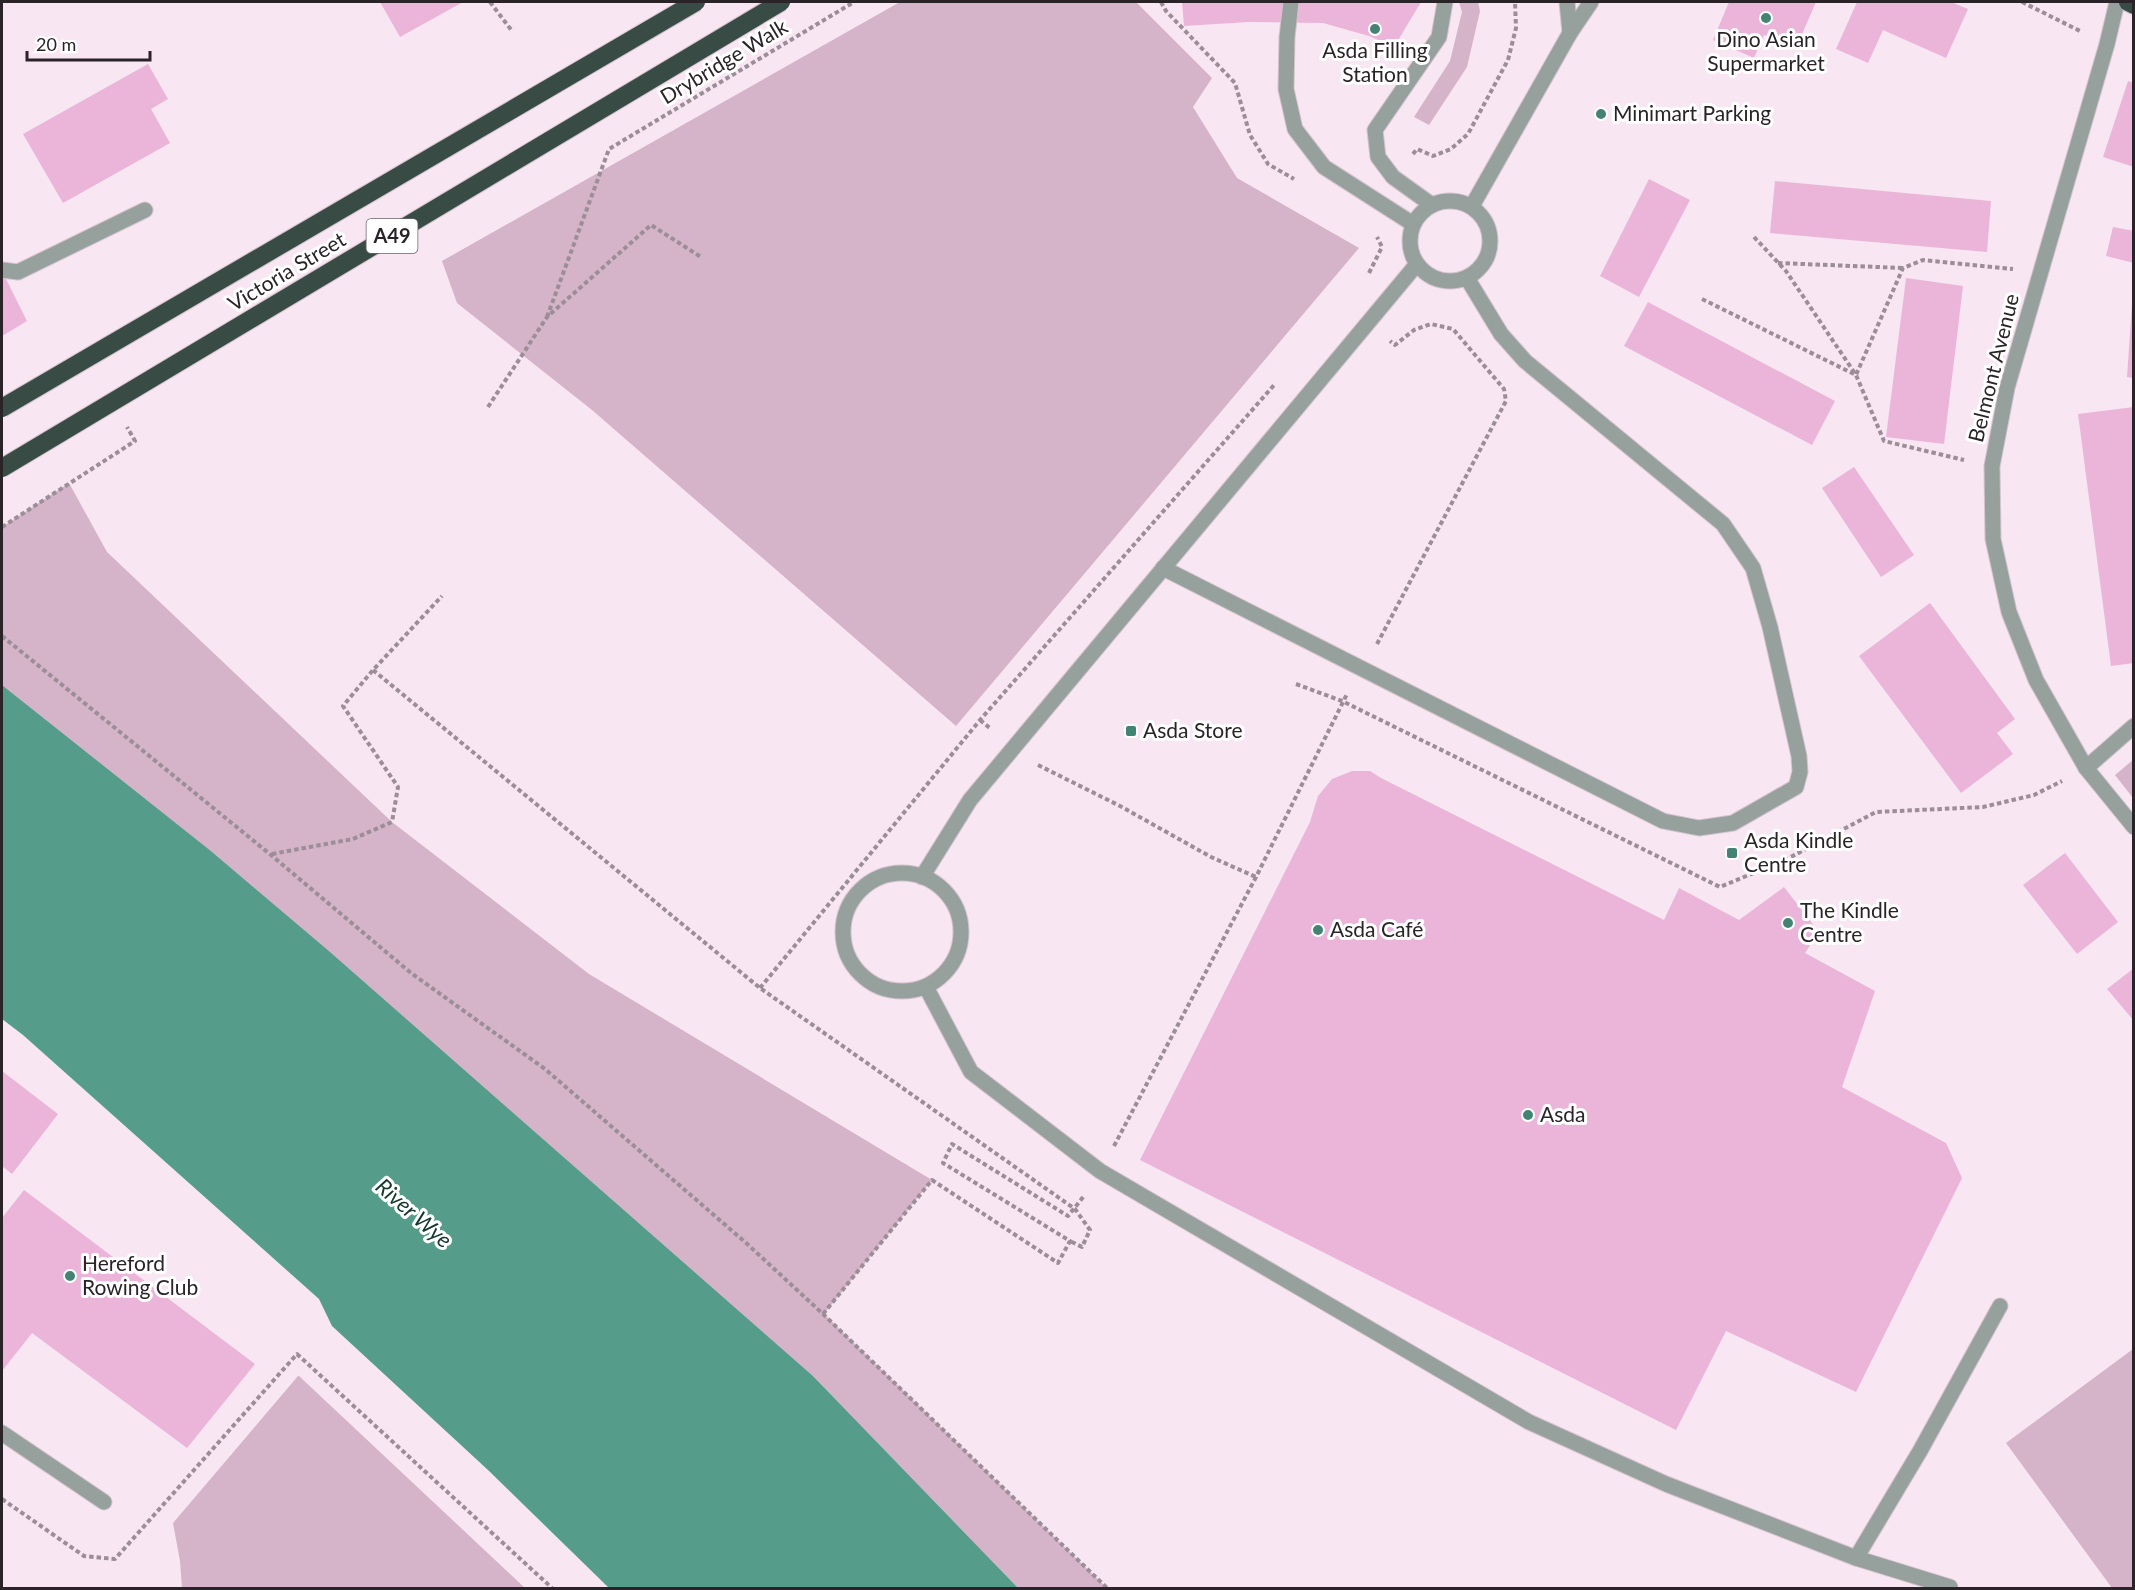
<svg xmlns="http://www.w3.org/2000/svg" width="2135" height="1590" viewBox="0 0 2135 1590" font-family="Lato,sans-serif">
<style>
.green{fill:#d5b4ca}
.water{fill:#559d8a}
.building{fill:#ebb5d9}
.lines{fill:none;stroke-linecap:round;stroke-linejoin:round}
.minor-casing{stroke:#d3c3cd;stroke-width:17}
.highway-casing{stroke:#d3c3cd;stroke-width:20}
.path{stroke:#9b8e97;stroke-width:4;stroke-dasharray:4.5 3;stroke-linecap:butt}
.minor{stroke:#96a09d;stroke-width:15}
.highway{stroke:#384b45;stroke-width:18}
.highway-bridge-casing{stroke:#d3c3cd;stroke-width:20;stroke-linecap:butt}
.highway-bridge{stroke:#384b45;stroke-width:18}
.poi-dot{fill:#438373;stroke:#fff;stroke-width:2}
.labels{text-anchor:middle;stroke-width:6;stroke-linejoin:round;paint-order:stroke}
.shield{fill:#fff;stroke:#6a6568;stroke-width:1.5}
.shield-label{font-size:20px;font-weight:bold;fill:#2a2327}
.poi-label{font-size:21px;fill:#2a2327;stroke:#fff;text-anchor:start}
.street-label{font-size:21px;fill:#2a2327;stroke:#fff}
.water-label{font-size:22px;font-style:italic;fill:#14372e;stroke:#fff}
</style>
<rect width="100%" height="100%" fill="#f8e6f2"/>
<g class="green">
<polygon points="900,2 1136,2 1212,78 1193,107 1237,178 1359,248 956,726 592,410 457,303 442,261"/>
<polygon points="1459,2 1478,2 1480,11 1467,67 1429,125 1414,117 1450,61 1462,12"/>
<polygon points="69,483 107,552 392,822 589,974 932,1180 824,1314 1107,1588 1018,1588 813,1376 329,951 211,851 2,685 2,527"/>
<polygon points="2133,760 2133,798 2115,775"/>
<polygon points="2133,1349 2133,1588 2112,1588 2006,1443"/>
<polygon points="298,1376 299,1376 525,1588 182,1588 180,1561 173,1523"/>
</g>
<polygon class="water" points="2,685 211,851 329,951 813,1376 1018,1588 609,1588 488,1470 332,1326 319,1299 23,1035 2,1019"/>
<g class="building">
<polygon points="380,2 463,2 400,37"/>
<polygon points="1182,2 1421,2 1394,47 1369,36 1323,23 1249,22 1184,26"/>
<polygon points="1729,2 1816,2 1796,48 1764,35 1754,58 1713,40"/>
<polygon points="1857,2 1951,2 1968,9 1946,58 1883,30 1868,63 1836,49"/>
<polygon points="148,64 168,99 151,109 170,143 63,203 23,134"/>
<polygon points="2128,81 2134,83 2134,167 2103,157"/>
<polygon points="1649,179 1690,200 1639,297 1600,276"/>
<polygon points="1775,181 1991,201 1987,252 1770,233"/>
<polygon points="2113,227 2134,231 2134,263 2106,256"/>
<polygon points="2,271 27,321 2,336"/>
<polygon points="1906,278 1963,286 1944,444 1886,437"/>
<polygon points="1648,302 1835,401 1812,445 1624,346"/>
<polygon points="2132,304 2134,304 2134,378 2127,377"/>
<polygon points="2134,407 2134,663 2111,666 2078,414"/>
<polygon points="1854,467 1914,555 1881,577 1822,488"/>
<polygon points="1930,603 2015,719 1997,733 2013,754 1961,793 1859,656"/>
<polygon points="1352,771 1370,771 1381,778 1664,920 1679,888 1739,920 1784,887 1819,932 1805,953 1875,991 1842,1087 1946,1143 1962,1178 1856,1392 1726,1331 1676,1430 1140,1160 1310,822 1318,796 1332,779"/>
<polygon points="2065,853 2118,922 2077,954 2023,885"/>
<polygon points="2134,968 2134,1021 2107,989"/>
<polygon points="2,1071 58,1114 12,1174 2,1166"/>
<polygon points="24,1190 255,1364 187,1448 32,1333 2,1371 2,1218"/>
</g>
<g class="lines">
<g class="minor-casing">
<g id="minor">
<polyline points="1291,2 1287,37 1286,89 1295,129 1324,167 1413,224"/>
<polyline points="1567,2 1570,33"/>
<polyline points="2117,2 2107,44 2007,388 1992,466 1993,539 2009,612 2036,680 2086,768 2134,827"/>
<circle cx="1450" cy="241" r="40"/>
<polyline points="1432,205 1393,177 1378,157 1375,130 1439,37 1445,2"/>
<polyline points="1472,206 1570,33 1591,2"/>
<polyline points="2,270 18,272 145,210"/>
<polyline points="1163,568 1663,821 1699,828 1733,823 1796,787 1800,772 1799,756 1770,627 1753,568 1723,524 1525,361 1501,334 1467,278"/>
<polyline points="2086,768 2134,726"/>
<circle cx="902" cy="932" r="59"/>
<polyline points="922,877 970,800 1417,264"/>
<polyline points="926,987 971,1072 1100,1171 1529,1422 1666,1484 1856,1558 1950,1587"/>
<polyline points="2,1433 104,1502"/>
<polyline points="1856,1558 1920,1451 2000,1306"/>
</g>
</g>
<g class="highway-casing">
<polyline id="highway" points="2128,2 2134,5"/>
</g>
<g class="path">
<polyline points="490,2 512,31"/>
<polyline points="1161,2 1166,11 1235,83 1250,135 1268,164 1294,179"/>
<polyline points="2022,2 2080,31"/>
<polyline points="1413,154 1417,149 1433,156 1451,149 1468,134 1508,60 1516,28 1515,2"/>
<polyline points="1754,237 1786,271 1856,375 1884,441 1964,460"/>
<polyline points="1778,263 1903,268"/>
<polyline points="1369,273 1382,247 1377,237"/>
<polyline points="1702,299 1856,375 1903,268 1923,260 2013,269"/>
<polyline points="547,317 609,149 854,2"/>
<polyline points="488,407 547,317 651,225 701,257"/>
<polyline points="2,527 135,441 127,427"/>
<polyline points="2,636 271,855 411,973 545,1069 745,1242 823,1314 1107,1588"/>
<polyline points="1377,644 1506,401 1504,389 1453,329 1431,324 1414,330 1395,345 1390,341"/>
<polyline points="373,670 760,988 1075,1209 1090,1230 1082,1247 1070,1241"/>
<polyline points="1296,684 1342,701 1720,887 1787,859 1876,812 1983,807 2034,795 2062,781"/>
<polyline points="980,720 991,729"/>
<polyline points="1038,765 1120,806 1211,857 1256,877"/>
<polyline points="272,854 353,839 392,822 398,787 343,706 373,670 442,596"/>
<polyline points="760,988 980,720 1275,384"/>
<polyline points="1114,1146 1256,877 1347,694"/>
<polyline points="823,1314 932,1180 1058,1263 1070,1241 943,1163 952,1144 1068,1216 1084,1196"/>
<polyline points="2,1499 84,1556 115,1559 297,1354 552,1588"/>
</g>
<use href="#minor" class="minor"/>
<use href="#highway" class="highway"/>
<g class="highway-bridge-casing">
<g id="highway-bridge">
<polyline points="2,408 696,2"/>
<polyline points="2,468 781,2"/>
</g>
</g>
<use href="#highway-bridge" class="highway-bridge"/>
</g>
<g class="poi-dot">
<circle cx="1766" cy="18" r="6"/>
<circle cx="1375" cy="29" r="6"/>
<circle cx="1601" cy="114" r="6"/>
<rect x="1125" y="725" width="12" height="12" rx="3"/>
<rect x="1726" y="847" width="12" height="12" rx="3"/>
<circle cx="1788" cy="923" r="6"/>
<circle cx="1318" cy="930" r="6"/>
<circle cx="1528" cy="1115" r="6"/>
<circle cx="70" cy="1276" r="6"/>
</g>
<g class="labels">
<rect class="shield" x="366.5" y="219" width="51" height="34" rx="4.5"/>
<g class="shield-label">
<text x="392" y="243">A49</text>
</g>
<g class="poi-label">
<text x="1766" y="47" text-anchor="middle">Dino Asian<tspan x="1766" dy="24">Supermarket</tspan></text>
<text x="1375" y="58" text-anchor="middle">Asda Filling<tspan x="1375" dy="24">Station</tspan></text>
<text x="1613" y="121">Minimart Parking</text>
<text x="1143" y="738">Asda Store</text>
<text x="1744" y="848">Asda Kindle<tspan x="1744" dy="24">Centre</tspan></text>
<text x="1800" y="918">The Kindle<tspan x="1800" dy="24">Centre</tspan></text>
<text x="1330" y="937">Asda Café</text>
<text x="1540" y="1122">Asda</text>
<text x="82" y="1271">Hereford<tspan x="82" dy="24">Rowing Club</tspan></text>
</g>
<g class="street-label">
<text transform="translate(724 62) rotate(-31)" y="7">Drybridge Walk</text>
<text transform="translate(287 272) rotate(-31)" y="7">Victoria Street</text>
<text transform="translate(1994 368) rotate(-76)" y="7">Belmont Avenue</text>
</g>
<g class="water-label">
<text transform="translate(414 1213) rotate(41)" y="8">River Wye</text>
</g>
</g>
<rect width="2135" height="1590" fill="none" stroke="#2a2327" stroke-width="6"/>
<path d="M27 51v9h123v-9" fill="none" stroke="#2a2327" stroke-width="3"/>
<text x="36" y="51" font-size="18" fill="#2a2327" stroke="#ffffff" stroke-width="4.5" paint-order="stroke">20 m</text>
</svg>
